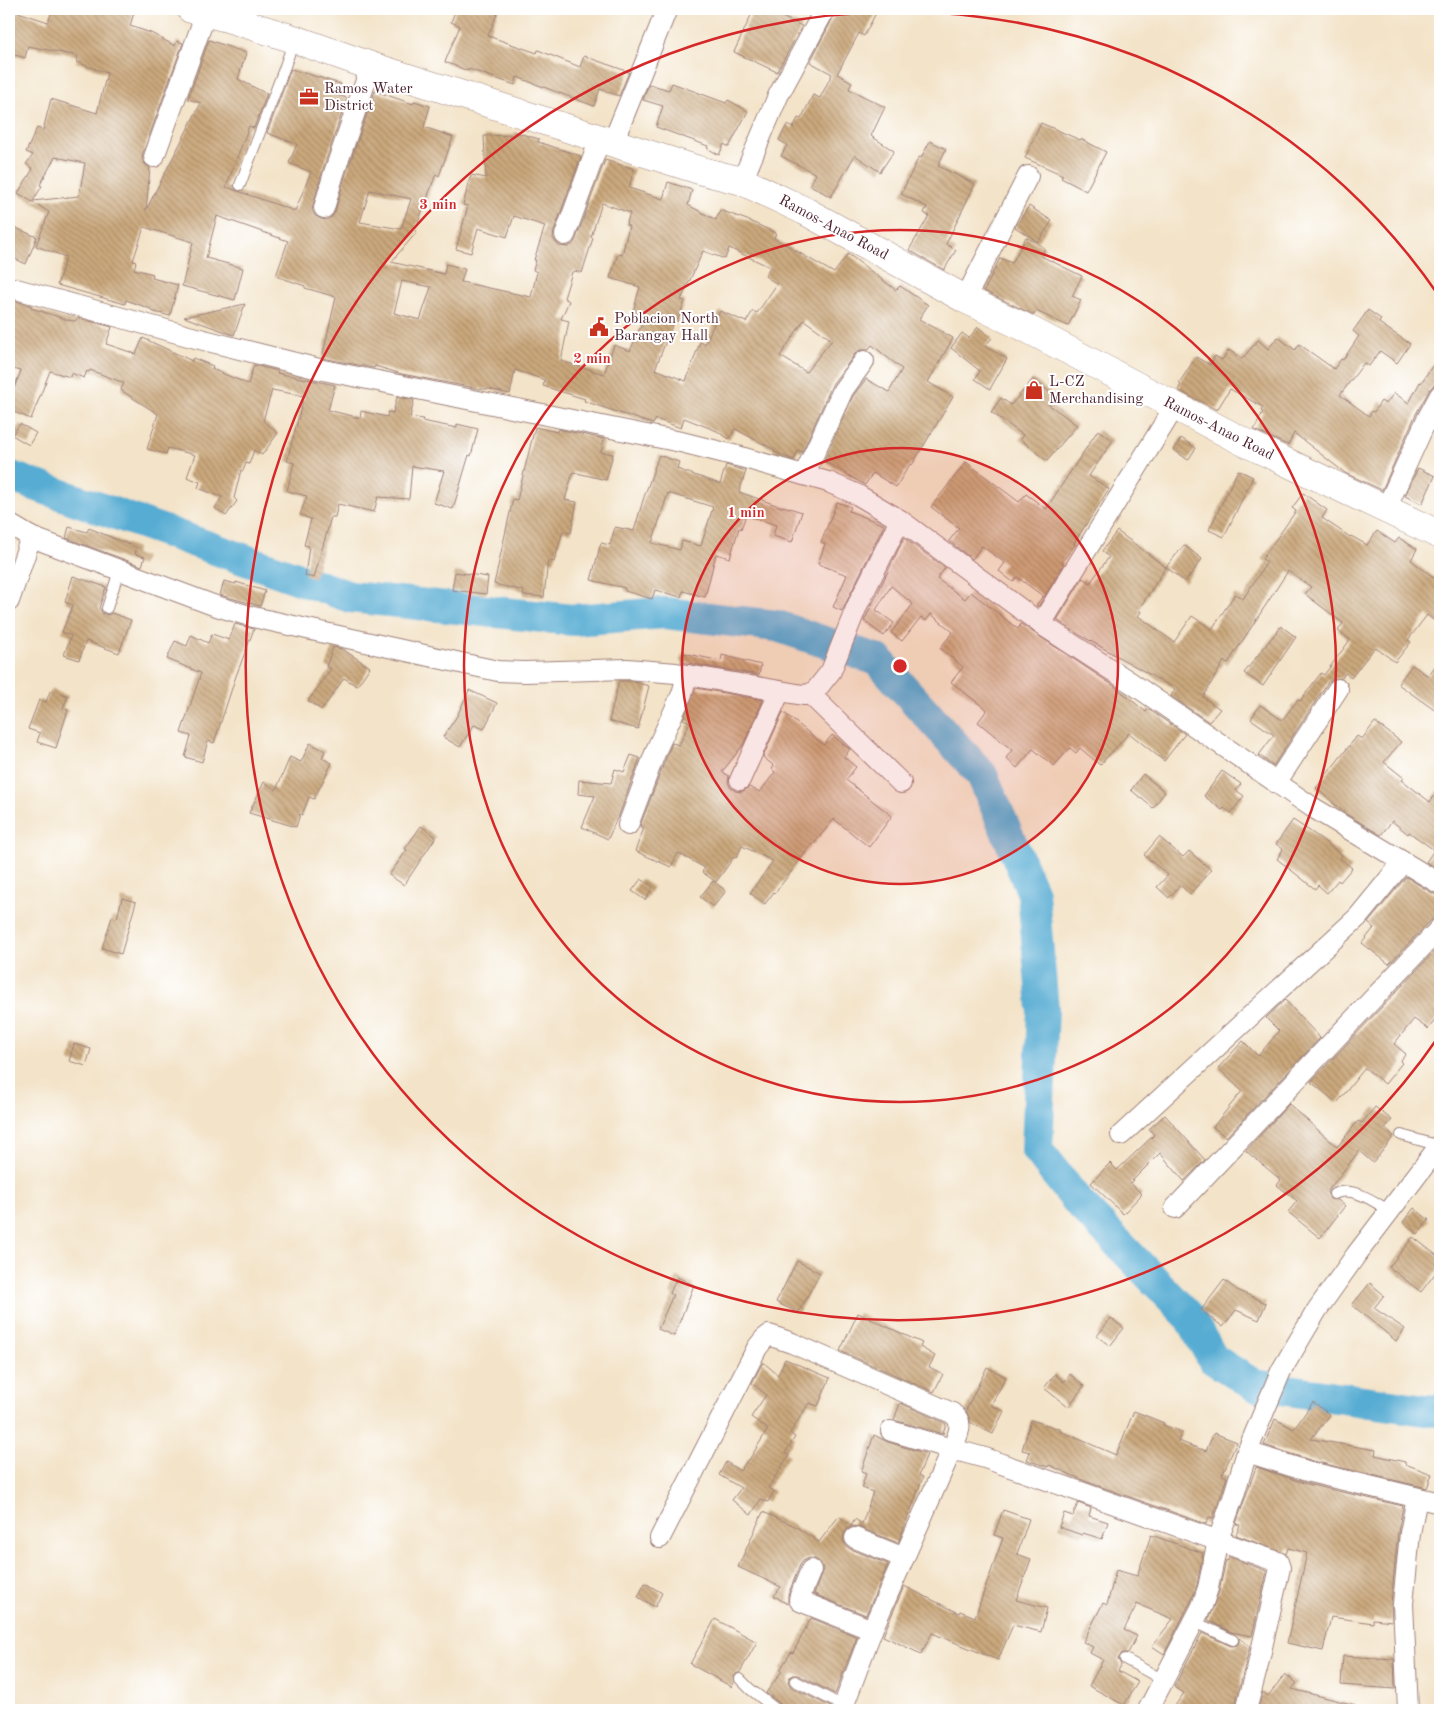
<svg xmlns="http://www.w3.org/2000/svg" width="1449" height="1719" viewBox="0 0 1449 1719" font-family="'Old Standard TT',serif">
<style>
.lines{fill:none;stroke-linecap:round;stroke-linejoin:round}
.river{stroke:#57acd3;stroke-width:32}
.building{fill:url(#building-back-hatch);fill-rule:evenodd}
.service-casing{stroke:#9e817a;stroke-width:12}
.minor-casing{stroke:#9e817a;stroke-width:22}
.secondary-casing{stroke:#9e817a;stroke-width:29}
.service{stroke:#fff;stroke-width:10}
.minor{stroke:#fff;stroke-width:20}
.secondary{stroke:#fff;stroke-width:28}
.ring{fill:none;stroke:#d62828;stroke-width:2.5}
.labels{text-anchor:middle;stroke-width:4;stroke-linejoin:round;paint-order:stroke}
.poi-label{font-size:15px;fill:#4a1f2b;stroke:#fff;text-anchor:start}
.street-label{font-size:15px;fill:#4a1f2b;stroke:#fff}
.centre{fill:#d62828;stroke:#fff;stroke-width:2.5}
.ring-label{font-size:15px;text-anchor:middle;font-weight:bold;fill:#d62828;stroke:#fff;stroke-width:4;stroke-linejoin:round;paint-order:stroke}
</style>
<defs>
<pattern id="building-back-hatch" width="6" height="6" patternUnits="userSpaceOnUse" patternTransform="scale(1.25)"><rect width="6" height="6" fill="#cba97d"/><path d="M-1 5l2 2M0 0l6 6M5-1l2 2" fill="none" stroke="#a78967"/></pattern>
</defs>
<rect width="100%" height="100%" fill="#fff"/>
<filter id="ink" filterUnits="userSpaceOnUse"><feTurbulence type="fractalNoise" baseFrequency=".02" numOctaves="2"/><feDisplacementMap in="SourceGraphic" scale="10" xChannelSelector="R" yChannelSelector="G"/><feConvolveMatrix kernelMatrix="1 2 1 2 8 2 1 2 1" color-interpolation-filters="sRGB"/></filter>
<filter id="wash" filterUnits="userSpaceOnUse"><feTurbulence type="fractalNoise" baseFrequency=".0096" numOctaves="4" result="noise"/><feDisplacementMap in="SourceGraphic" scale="20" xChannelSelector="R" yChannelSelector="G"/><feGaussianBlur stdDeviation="1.12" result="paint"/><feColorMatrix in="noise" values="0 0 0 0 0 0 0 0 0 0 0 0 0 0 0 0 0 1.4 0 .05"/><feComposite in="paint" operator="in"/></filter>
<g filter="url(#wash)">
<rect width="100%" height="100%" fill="#f3e3c8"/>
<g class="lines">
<polyline class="river" points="9,476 350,597 573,620 665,613 777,626 878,660 982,775 1033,893 1043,1009 1037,1150 1079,1203 1188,1315 1213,1359 1254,1385 1425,1410 1440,1411"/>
</g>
<g id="blocks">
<g class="building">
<path d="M9,9L48,22L53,9H79L93,13L94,9H135L130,26L151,33L175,46L177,41L183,43L143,153L142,159L145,164L150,168L146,210L201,103L188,99L209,40L246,53L238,79L267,94L254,128L249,126L226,187L295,211L311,172L289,163L297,144L267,133L291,69L341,84L337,95L347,98L323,169L313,205L312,210L315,216L321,219L326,220L332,217L335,212L345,177L375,91L413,104L414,101L430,106L424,127L453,137L439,176L436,174L415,231L417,232L391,262L444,274L446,264L465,269L461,282L531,297L537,272L533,270L536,260H534L545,226L514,216L507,237L478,228L471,253L456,249L468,206L463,205L471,175L486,178L484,136L514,135L515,132L539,139L538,142L581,156L554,231L553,238L556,243L560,246L568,247L573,244L576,239L605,160L634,169L629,188L663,199L668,182L692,190L688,205L716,220L720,210L747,220L776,233L774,238L834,273L848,254L896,290L900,286L928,305L919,319L953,338L928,382L953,397L912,465L910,464L896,487L873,473L865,485L824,461L853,396L866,379L889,392L902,369L872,345L868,350H860L855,354L833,383L802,452L798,450L794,460L774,452L775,450L735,429L729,439L717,431L684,418L681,428L656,419L653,424L584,401L585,399L543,386L545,380L515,370L510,394L489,389H480L402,374L375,366L374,368L322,358L336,297L305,288V286L276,276L288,241L217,216L206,258L243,268L235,300L182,286L193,242L144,227L133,261L136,262L134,269L153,274L152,278L178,285L170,316L151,311V309L126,300L125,304L57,285L66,257L36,246L49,212L18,193L33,169L26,164L33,155L26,152L37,128L43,130L51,99L97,113L107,73L76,62L78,56L28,46L25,58L9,53ZM55,157L85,163L79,196L33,201L42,186L40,185ZM370,190L411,199L401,229L360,222ZM602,203L630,213L626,225L629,226L622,255L618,254L610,278L640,287L632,315L644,319L630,351L614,345L604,374L561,361L569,321L561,319L569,301L564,298L572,272H574L575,271L582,273L593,238L591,237ZM729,248L770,267L765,276L777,284L757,313L753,311L746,322L720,311L705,344L700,342L686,381L655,369L674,321L677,322L685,301L681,300L703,251L725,259ZM402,281L431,287L420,320L394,313ZM804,320L832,340L806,372L780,356Z"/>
<polygon points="456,9 499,9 488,36 537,53 538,50 580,67 584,56 629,72 619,96 600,89 594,106 517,77 515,85 469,69 468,71 445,62 460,26 451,22"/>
<polygon points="754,9 764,9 802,26 777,72 734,52"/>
<polygon points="846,9 878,9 864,36 859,33 837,74 852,82 849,89 885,107 871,136 894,151 880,172 855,155 831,197 810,185 816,174 781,156 787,145 779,140 787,125 793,128 798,118 801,119 813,95 820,98 832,74 810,62 836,12 843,16"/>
<polygon points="672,83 726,103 728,100 748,111 729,147 724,144 719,155 707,148 708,146 656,127 663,106 643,100 649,84 669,90"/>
<polygon points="1041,123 1080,140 1081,139 1106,152 1086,191 1061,178 1063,175 1025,158"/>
<polygon points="930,141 946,149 938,166 975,184 946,244 956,250 944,270 909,250 929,216 924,213 927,207 901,194 919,157 921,158"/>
<polygon points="1029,206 1052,221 1038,242 1015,227"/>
<polygon points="9,225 37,237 26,264 9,256"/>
<polygon points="1026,237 1045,248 1041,256 1082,276 1072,296 1081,300 1068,326 1036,311 1034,315 984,291 1000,258 1012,263"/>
<polygon points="9,299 32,306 31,308 68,320 75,321 78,318 112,327 106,344 136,354 143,338 192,361 193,358 213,366 212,369 248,384 254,365 278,371 277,373 335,385 328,410 360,418 361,411 387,417 388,412 393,413 397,397 414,400 410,417 423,419 422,421 457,428 457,424 478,429 471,456 469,455 453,509 434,503 444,471 412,466 409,499 378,497 374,512 338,504 335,517 331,517 314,578 305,576 309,546 304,545 311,519 300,515 307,496 287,491 294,463 287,461 304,396 272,390 263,421 278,433 262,455 254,450 249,464 246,463 243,471 241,470 234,498 237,501 226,516 215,508 222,497 198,488 200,482 187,477 195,455 168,448 166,454 147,449 158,414 122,391 121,389 124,383 90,370 89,372 87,371 84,378 71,373 70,377 50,371 31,419 9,410 9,400 21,371 9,368"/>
<polygon points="245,304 234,335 184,317"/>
<polygon points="1368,310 1381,319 1379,323 1410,344 1397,363 1380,351 1369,366 1364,363 1340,395 1369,416 1372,411 1374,412 1381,401 1386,404 1394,393 1409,403 1420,382 1421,383 1440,354 1440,383 1434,385 1430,389 1416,414 1382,490 1345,473 1294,433 1288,445 1254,430 1263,412 1261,411 1263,407 1230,389 1217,410 1178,390 1181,385 1179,383 1196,357 1210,365 1215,356 1222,360 1229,350 1242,359 1258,340 1268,349 1278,337 1295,350 1299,344 1334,369 1341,359 1343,360 1359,336 1353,331"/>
<polygon points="978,327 992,338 985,346 1007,359 990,389 975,379 980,371 951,348 962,333 969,338"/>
<polygon points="1033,379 1055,396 1048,404 1077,425 1047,461 1020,439 1023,435 991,412 1001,398 1011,405"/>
<polygon points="20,424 36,433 29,445 12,435"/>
<polygon points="535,427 557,432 558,429 604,439 601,452 613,454 606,480 573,472 565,500 577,502 571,533 563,531 554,562 548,560 544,597 523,595 524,591 494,584 513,499 517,500"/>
<polygon points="1098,430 1113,440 1089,476 1109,489 1074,543 1075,545 1062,562 1064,564 1038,607 1036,605 1043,596 1017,577 1013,582 999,571 1005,563 982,546 972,559 949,541 959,528 931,507 966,462 1019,502 1026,494 1046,509"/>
<polygon points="1181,438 1196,448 1188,460 1174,450"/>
<path d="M659,455L679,462L677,469L720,484L726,465L746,471L739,492L782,507L783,506L802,512L792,542L773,536L776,525L746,515L741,529L739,528L730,558L716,554L705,597L683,591L681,597L655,590L652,599L625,591V588L591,580L601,543L610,545L615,527L634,531L643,500ZM668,493L713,507L701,546L682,541L680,550L652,543Z"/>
<polygon points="1418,468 1435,476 1422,504 1405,496"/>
<polygon points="1238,470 1253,477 1224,537 1209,530"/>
<polygon points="1303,493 1327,510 1322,518 1350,537 1351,536 1367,545 1377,531 1395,543 1399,538 1417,549 1411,560 1440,582 1440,625 1427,615 1408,640 1411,642 1395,662 1375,647 1351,678 1345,673 1342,678 1332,679 1328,682 1273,766 1259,755 1274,735 1251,719 1260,705 1282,720 1298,700 1300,701 1321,673 1324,675 1350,640 1338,631 1343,623 1305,594 1311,587 1288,571 1228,663 1227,664 1224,661 1203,697 1220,709 1209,722 1171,696 1175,689 1080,635 1057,620 1083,578 1090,583 1109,557 1102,551 1117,531 1166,567 1139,609 1141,612 1138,616 1174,642 1192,616 1212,629 1235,594 1243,599 1267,562 1262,559 1296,511 1292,508"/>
<polygon points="837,502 851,507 849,511 884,525 842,611 833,607 847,575 818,564 825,544 821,542"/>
<polygon points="69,527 87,532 89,528 137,548 135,554 145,557 142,566 66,538"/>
<polygon points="904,538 945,568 937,579 965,599 971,592 1018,629 1021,624 1117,688 1146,712 1148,709 1185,734 1164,761 1129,733 1100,765 1080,748 1076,753 1070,748 1054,766 1033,749 1017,768 1006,758 1012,750 978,722 987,710 951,682 963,667 940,648 953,632 931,614 926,621 921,617 902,641 891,633 913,604 891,586 876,610 894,623 884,636 864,621"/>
<polygon points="1184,545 1202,559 1185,582 1166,567"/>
<polygon points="455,572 488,577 486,594 452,590"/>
<polygon points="73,576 106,587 99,608 102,613 108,615 112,613 131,620 119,653 86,641 79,660 64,655 71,636 62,632 73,605 65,602"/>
<polygon points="224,581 236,584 236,582 265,591 260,606 220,595"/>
<polygon points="235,624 254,629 236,676 214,743 208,741 202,762 185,757 191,736 181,733 201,673 167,659 175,641 187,646 191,635 208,643 212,634 229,640"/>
<polygon points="1281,626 1296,637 1263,686 1244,673"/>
<polygon points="333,647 342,649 370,667 357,686 344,678 322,710 308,701 331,669 326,667"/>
<polygon points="683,653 721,661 722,655 761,665 759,675 681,662"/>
<polygon points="1440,659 1440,714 1398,684 1412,665 1428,676"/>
<polygon points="619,681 631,681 649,686 638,729 609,721"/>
<polygon points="696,688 763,700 743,745 722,772 729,776 728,782 730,787 735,791 742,792 749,787 760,792 775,772 772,769 774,766 763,757 783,712 824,745 832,735 848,748 850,749 844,757 856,767 846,780 892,816 869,847 834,819 813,845 812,844 775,893 774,892 765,904 750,893 773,861 742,846 736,858 734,857 716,882 702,872 705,868 678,853 671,867 635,851 644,828 640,826 668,753 672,743 679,745 690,722 683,719"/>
<polygon points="51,689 68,696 63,708 68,710 56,748 37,742 40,733 28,729 39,700 46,702"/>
<polygon points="469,690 497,703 484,729 474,725 460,747 443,737 457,716"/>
<polygon points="1375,722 1401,742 1384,762 1404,778 1402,780 1430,802 1440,788 1440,870 1426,862 1434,850 1409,832 1408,834 1392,821 1381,835 1346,814 1316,788 1357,736 1362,739"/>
<polygon points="310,743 325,751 322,758 332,763 314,799 309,797 302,815 300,814 296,827 249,813 264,782 276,790 290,757 301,762"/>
<polygon points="631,755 640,758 618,818 617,818 608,839 582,827 595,796 578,794 579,780 611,783 615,769 624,772"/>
<polygon points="1222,771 1241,784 1236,790 1244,796 1231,813 1224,808 1222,810 1204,796"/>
<polygon points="1143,774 1165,792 1153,808 1131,790"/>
<polygon points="1293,820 1320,838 1342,855 1340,858 1352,868 1340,882 1338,880 1327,893 1318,885 1315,889 1277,859 1283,849 1276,844"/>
<polygon points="421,826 436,837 404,885 389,875 407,850 405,849"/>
<polygon points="1159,837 1183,857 1189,851 1211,870 1190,894 1180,885 1169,898 1157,887 1168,875 1144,855"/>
<polygon points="1406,877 1434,894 1440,896 1440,916 1431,920 1389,964 1362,943 1374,928 1368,923"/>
<polygon points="641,879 653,887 645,900 632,891"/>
<polygon points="713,881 726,891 713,907 700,897"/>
<polygon points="122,898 136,902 121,954 102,948 112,917 117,918"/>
<polygon points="1433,953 1440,959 1440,1000 1435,1007 1440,1014 1428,1029 1414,1019 1394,1044 1406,1054 1400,1061 1402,1063 1385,1084 1365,1068 1337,1103 1311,1082"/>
<polygon points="1285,1000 1320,1038 1226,1137 1213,1127 1242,1091 1218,1068 1243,1041 1258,1056 1279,1031 1266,1018"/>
<polygon points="74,1044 91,1049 86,1066 69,1061"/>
<polygon points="1289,1104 1337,1147 1358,1121 1362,1123 1375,1107 1392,1120 1385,1128 1394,1136 1373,1163 1359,1151 1327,1192 1330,1199 1338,1200 1345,1206 1320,1238 1288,1212 1297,1201 1277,1185 1281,1180 1246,1151"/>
<polygon points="1165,1115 1205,1160 1184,1181 1160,1153 1130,1183 1142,1194 1123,1214 1091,1183 1110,1163 1117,1170 1154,1135 1149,1129"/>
<polygon points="1414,1208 1429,1220 1418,1234 1403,1222"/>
<polygon points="1413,1237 1440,1258 1440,1267 1421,1292 1389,1267"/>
<polygon points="797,1261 820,1273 798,1313 776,1302"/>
<polygon points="677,1277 694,1285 674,1336 658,1329 673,1295 670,1293"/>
<polygon points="1224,1280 1237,1290 1266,1303 1259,1320 1236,1310 1223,1327 1201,1310"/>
<polygon points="1370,1283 1384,1295 1374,1308 1405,1329 1396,1341 1352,1305"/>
<polygon points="858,1313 922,1343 920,1347 935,1356 929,1367 943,1374 934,1392 840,1351"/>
<polygon points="1111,1318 1124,1328 1110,1346 1097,1336"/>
<polygon points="785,1359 830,1378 818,1406 809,1403 790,1433 795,1437 785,1453 789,1455 768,1488 774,1491 768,1502 761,1499 751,1515 732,1500 741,1488 719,1475 726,1462 740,1471 748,1459 749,1460 768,1429 751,1417 766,1395 752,1383 763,1362 778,1375"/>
<polygon points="987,1367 1006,1377 991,1405 1004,1411 993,1434 971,1423 966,1410"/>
<polygon points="1055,1374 1064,1382 1070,1374 1084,1386 1068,1407 1044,1388"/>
<polygon points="1313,1402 1330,1415 1311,1439 1376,1450 1375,1455 1405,1462 1405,1464 1432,1474 1427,1488 1313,1461 1264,1445 1275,1419 1294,1429"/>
<polygon points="900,1403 945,1423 946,1424 943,1434 894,1420"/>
<polygon points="1134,1411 1164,1423 1163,1425 1182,1432 1178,1441 1206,1451 1214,1433 1237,1442 1222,1475 1227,1477 1213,1518 1209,1517 1206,1524 1085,1481 1049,1465 1048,1467 1027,1460 1030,1452 1022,1450 1031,1420 1060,1429 1060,1431 1116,1455"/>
<polygon points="874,1435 888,1442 927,1454 919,1475 923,1477 898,1543 859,1527 853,1526 848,1528 844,1534 843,1540 846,1546 850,1549 888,1564 866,1615 814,1594 823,1569 820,1562 815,1559 809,1558 803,1561 800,1565 788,1595 788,1604 774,1596 781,1587 738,1567 763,1512 795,1526 819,1542 839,1516 851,1526 855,1519 862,1524 873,1492 861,1488 866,1474 861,1472"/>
<polygon points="1256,1467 1307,1484 1403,1506 1398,1532 1391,1603 1392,1621 1373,1619 1373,1623 1331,1617 1323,1651 1287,1643 1307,1553 1288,1548 1286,1554 1236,1535 1240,1525 1236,1524"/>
<polygon points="1078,1503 1091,1508 1089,1516 1108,1522 1102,1539 1083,1533 1082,1535 1059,1527 1064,1513 1073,1516"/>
<polygon points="1003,1510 1029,1519 1017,1554 1031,1559 1016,1600 1047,1608 1041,1632 1013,1625 998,1660 932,1633 921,1654 883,1636 904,1586 959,1613 960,1611 975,1617 1003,1538 994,1535"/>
<polygon points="1151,1535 1203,1553 1197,1585 1191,1601 1164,1654 1152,1646 1173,1619 1137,1604 1124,1630 1137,1636 1128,1653 1122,1653 1118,1659 1121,1665 1118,1671 1138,1682 1124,1705 1089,1686 1103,1660 1090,1653 1093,1647 1083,1642 1103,1603 1107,1605 1116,1570 1137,1576"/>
<polygon points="1229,1557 1267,1571 1252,1636 1231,1632 1208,1620 1219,1592 1226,1560 1228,1561"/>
<polygon points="645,1583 662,1593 655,1607 638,1597"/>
<polygon points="811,1618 857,1637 835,1694 798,1675 792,1675 789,1678 788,1682 791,1687 831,1707 830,1710 788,1710 766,1693 782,1671 780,1670 791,1652 793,1653"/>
<polygon points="715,1619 757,1642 740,1672 736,1674 734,1677 734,1682 732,1687 690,1664"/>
<polygon points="1202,1633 1231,1646 1237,1645 1239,1642 1239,1638 1250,1646 1234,1710 1172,1710 1184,1693 1174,1687"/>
<polygon points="1343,1656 1394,1659 1395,1689 1341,1685"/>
<polygon points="1285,1674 1297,1683 1292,1689 1355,1705 1354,1710 1258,1710 1263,1692 1268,1696"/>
</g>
</g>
</g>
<g filter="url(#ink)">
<use href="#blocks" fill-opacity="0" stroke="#9e817a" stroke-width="1"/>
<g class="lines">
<g class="service-casing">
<g id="service">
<polyline points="240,185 285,66 294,40"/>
<polyline points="107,608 119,571"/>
<polyline points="1401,1135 1440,1146"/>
<path d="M1334,1194C1353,1185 1374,1202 1390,1211"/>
<polyline points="1193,1621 1233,1640"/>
<polyline points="1125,1659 1163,1680"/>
<polyline points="740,1679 750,1689 777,1710"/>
<polyline points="795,1681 843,1706"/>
</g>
</g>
<g class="minor-casing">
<g id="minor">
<polyline points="613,142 667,9"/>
<polyline points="154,157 206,13"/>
<polyline points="742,181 778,96 825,9"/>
<polyline points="324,208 334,173 371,66"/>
<polyline points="565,235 600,139"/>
<polyline points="9,287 192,337 323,370 681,442 741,457 828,482 858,495 900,520 1041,624"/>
<polyline points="965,299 1028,176"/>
<polyline points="1175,406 1041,624 1133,684 1312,807 1440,884"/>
<polyline points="804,475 843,390 864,361"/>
<polyline points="1386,509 1427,419 1440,395"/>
<polyline points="9,524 31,537 213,605 253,617 465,664 498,671 525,672 627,669 676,673 803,695 810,694 816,690 831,671 857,606 900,520"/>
<polyline points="9,601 31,537"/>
<polyline points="810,694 901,783"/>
<polyline points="740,780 780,691"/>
<polyline points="1276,783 1338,689"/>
<polyline points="628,825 657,748 682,694 687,675"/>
<polyline points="1121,1135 1358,917 1403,862"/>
<polyline points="1175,1208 1440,928"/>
<polyline points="1247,1452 1310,1472 1440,1503"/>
<path d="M660,1538L757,1348L764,1339L769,1335L792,1343L952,1413C966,1423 957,1436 952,1449L891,1431"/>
<polyline points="855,1538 904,1558"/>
<polyline points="811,1570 800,1596 799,1599 800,1601 872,1630"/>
<polyline points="842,1710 872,1630 952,1449 985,1458 1278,1562 1280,1568 1257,1669 1246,1710"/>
<polyline points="1148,1710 1202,1606 1208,1588 1218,1540 1233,1498 1247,1452 1281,1371 1317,1310 1356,1255 1440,1145"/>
<polyline points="1408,1710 1403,1604 1410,1533 1417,1498"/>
</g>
</g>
<g class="secondary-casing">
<polyline id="secondary" points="191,9 227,18 294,39 371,66 702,171 742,181 805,211 965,299 1022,326 1240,440 1440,535"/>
</g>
<use href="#service" class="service"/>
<use href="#minor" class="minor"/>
<use href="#secondary" class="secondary"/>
</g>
</g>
<circle cx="900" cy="666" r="218" fill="#d62828" fill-opacity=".12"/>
<g class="ring">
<circle cx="900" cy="666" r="218"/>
<circle cx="900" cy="666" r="436"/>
<path d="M1439 1036A654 654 0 1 1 1439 296"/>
</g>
<defs>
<g id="office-bare" transform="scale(1.5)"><path d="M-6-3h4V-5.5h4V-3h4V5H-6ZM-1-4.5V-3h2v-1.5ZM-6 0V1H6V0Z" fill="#c8321e" stroke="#fff" stroke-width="2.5" paint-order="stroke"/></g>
<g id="civic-bare" transform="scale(1.5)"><path d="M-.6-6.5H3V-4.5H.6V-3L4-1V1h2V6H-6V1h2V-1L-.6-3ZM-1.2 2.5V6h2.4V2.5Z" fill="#c8321e" stroke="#fff" stroke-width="2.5" paint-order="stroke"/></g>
<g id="shop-bare" transform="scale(1.5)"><path d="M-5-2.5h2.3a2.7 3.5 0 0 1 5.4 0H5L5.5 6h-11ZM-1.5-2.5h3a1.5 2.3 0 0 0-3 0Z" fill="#c8321e" stroke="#fff" stroke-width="2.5" paint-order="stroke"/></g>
</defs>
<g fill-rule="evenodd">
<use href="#office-bare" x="309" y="97"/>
<use href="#civic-bare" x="599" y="327"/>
<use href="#shop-bare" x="1034" y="390"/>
</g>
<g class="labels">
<g class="poi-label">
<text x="324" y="93">Ramos Water<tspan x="324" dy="17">District</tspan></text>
<text x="614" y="323">Poblacion North<tspan x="614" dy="17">Barangay Hall</tspan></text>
<text x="1049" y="386">L-CZ<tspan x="1049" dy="17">Merchandising</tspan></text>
</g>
<g class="street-label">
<text transform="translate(834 227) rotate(28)" y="5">Ramos-Anao Road</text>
<text transform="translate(1219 428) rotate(27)" y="5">Ramos-Anao Road</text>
</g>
</g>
<circle cx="900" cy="666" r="8" class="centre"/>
<g class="ring-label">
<text x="438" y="209">3 min</text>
<text x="592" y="363">2 min</text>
<text x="746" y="517">1 min</text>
</g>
<rect width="1449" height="1719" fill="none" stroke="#fff" stroke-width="30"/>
</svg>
